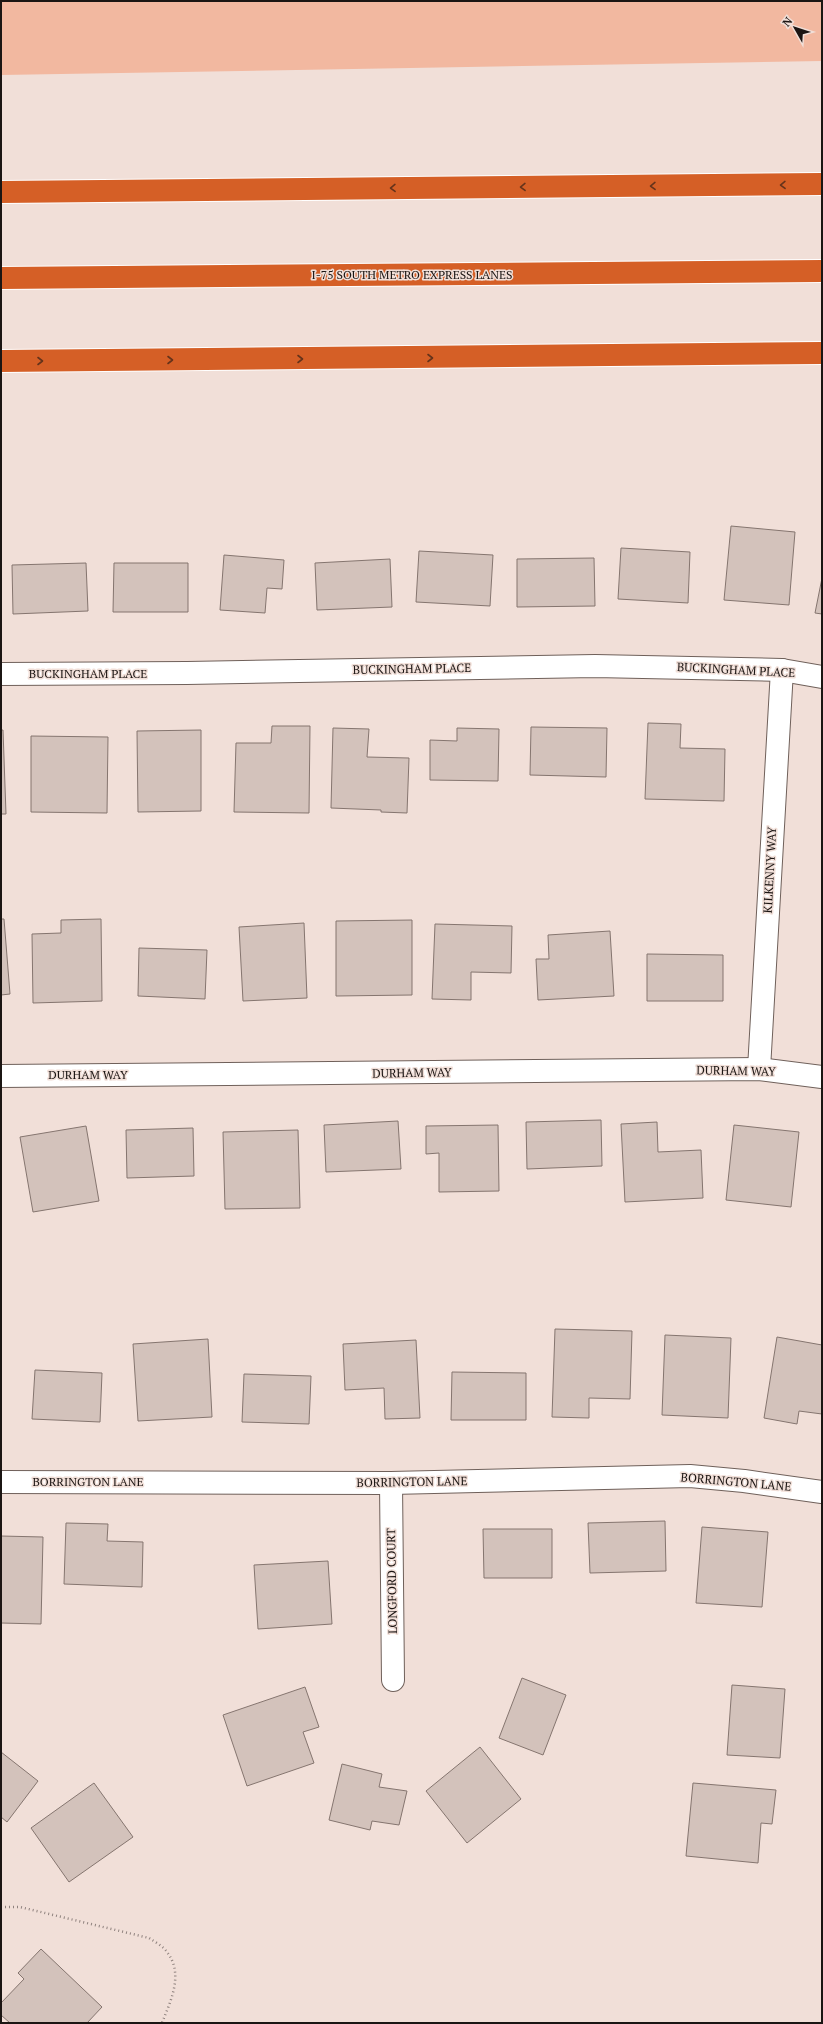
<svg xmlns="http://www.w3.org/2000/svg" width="823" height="2024" viewBox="0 0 823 2024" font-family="'PT Serif',serif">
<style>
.green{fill:#f2b8a0}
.building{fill:#d3c2bb;stroke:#85756f}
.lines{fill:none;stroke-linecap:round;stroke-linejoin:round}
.minor-casing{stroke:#6f605a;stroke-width:24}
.highway-casing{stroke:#fff;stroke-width:24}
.path{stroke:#8f827e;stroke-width:2.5;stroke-dasharray:1 3;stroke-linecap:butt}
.minor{stroke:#fff;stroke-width:22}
.highway{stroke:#d55f26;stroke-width:22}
.oneway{stroke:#65331b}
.labels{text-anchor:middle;stroke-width:3;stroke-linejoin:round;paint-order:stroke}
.street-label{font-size:12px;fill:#1b1513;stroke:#f1dfd8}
</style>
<rect width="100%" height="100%" fill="#f1dfd8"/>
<polygon class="green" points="1,1 822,1 822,61 1,75"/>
<g class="building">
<polygon points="731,526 795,532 789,605 724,600"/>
<polygon points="621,548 690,552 688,603 618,599"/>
<polygon points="419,551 493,555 490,606 416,602"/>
<polygon points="224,555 284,560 282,589 267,588 265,613 220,610"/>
<polygon points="594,558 595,606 517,607 517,559"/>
<polygon points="390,559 392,607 317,610 315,563"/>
<polygon points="86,563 88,611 13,614 12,565"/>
<polygon points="114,563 188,563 188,612 113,612"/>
<polygon points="822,578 822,614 815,613"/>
<polygon points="648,723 681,724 680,748 725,749 724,801 645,799"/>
<polygon points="272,726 310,726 309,813 234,812 236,743 271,743"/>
<polygon points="531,727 607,728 606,777 530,775"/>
<polygon points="333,728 369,729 367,757 409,758 407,813 381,812 381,810 331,808"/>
<polygon points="457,728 499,729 498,781 430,780 430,740 457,741"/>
<polygon points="1,730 3,730 6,814 1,814"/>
<polygon points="201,730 201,811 138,812 137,731"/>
<polygon points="31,736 108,737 107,813 31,812"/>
<polygon points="1,919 4,919 10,994 1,995"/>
<polygon points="101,919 102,1001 33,1003 32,934 61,933 61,920"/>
<polygon points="412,920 412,995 336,996 336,921"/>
<polygon points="304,923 307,998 243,1001 239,927"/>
<polygon points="435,924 512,926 511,973 471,972 471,1000 432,999"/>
<polygon points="610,931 614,996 538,1000 536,959 549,959 548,935"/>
<polygon points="139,948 207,950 205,999 138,996"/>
<polygon points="647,954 723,955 723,1001 647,1001"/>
<polygon points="601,1120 602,1166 527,1169 526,1122"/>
<polygon points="398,1121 401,1169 326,1172 324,1125"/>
<polygon points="657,1122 658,1152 701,1150 703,1198 625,1202 621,1124"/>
<polygon points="498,1125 499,1191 439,1192 439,1153 426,1154 426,1126"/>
<polygon points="734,1125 799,1132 791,1207 726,1200"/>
<polygon points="86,1126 99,1201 33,1212 20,1137"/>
<polygon points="193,1128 194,1176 127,1178 126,1130"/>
<polygon points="298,1130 300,1208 225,1209 223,1132"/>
<polygon points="555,1329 632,1331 630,1399 589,1398 589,1418 552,1417"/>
<polygon points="665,1335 731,1338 728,1418 662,1415"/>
<polygon points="777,1337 822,1345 822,1414 799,1411 797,1424 764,1418"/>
<polygon points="208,1339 212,1417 138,1421 133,1344"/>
<polygon points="416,1340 420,1418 385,1419 384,1388 345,1390 343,1344"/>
<polygon points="35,1370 102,1373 100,1422 32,1419"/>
<polygon points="452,1372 526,1373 526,1420 451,1420"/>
<polygon points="244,1374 311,1376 309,1424 242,1422"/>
<polygon points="665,1521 666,1571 590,1573 588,1523"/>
<polygon points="66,1523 108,1524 107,1541 143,1542 142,1587 64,1584"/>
<polygon points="702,1527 768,1532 762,1607 696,1603"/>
<polygon points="483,1529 552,1529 552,1578 484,1578"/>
<polygon points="1,1536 43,1537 41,1624 1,1623"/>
<polygon points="328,1561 332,1624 258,1629 254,1565"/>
<polygon points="522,1678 566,1695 543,1755 499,1738"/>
<polygon points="732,1685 785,1689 780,1758 727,1755"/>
<polygon points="305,1687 319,1727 303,1732 314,1763 247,1786 223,1715"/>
<polygon points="480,1747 521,1799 467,1843 426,1791"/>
<polygon points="1,1752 38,1781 7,1822 1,1817"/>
<polygon points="342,1764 382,1774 379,1787 407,1791 399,1825 372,1821 370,1830 329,1820"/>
<polygon points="94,1783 133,1837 69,1882 31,1828"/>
<polygon points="693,1783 776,1790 772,1824 761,1823 758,1863 686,1856"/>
<polygon points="41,1949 102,2007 87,2023 10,2023 1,2015 1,2003 24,1979 18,1973"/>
</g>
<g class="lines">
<g class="minor-casing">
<g id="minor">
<polyline points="1,674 187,673 595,666 782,670 822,677"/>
<polyline points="759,1069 782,670"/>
<polyline points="1,1076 759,1069 822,1077"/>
<polyline points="1,1482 391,1483 690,1476 744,1481 822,1492"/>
<polyline points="391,1483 393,1680"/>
</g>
</g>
<g class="highway-casing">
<g id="highway">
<polyline points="1,192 822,184"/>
<polyline points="1,278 822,271"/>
<polyline points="1,361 822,353"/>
</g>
</g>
<path class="path" d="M1,1907H20L149,1938C155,1942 163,1946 167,1952C184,1974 171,2000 162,2023"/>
<use href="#minor" class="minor"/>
<use href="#highway" class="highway"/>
</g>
<defs><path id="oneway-chevron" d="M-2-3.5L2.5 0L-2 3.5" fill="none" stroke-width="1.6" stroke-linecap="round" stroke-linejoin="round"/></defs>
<g class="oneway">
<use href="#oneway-chevron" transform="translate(783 185) rotate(179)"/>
<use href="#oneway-chevron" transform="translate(653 186) rotate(179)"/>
<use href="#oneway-chevron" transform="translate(523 187) rotate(179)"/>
<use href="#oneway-chevron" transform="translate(393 188) rotate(179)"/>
<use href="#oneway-chevron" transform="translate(430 358)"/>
<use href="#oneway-chevron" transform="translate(300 359)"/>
<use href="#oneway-chevron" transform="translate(170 360)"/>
<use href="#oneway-chevron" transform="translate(40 361)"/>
</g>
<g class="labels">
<g class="street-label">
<text x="412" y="279">I-75 SOUTH METRO EXPRESS LANES</text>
<text transform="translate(412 669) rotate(-1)" y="4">BUCKINGHAM PLACE</text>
<text transform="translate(736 670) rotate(3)" y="4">BUCKINGHAM PLACE</text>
<text x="88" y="678">BUCKINGHAM PLACE</text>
<text transform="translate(770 870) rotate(-87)" y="4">KILKENNY WAY</text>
<text transform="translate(736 1071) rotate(1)" y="4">DURHAM WAY</text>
<text transform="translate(412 1073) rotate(-1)" y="4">DURHAM WAY</text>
<text x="88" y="1079">DURHAM WAY</text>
<text x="88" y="1486">BORRINGTON LANE</text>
<text transform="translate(412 1482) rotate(-1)" y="4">BORRINGTON LANE</text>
<text transform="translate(736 1482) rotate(5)" y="4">BORRINGTON LANE</text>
<text transform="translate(392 1581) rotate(-91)" y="4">LONGFORD COURT</text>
</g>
</g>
<rect width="823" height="2024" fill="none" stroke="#1b1513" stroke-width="4"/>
<g transform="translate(795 28) rotate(309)" stroke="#f1dfd8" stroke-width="3" paint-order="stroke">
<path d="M0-3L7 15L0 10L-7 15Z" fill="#1b1513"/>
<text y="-6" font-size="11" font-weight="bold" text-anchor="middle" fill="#1b1513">N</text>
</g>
</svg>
